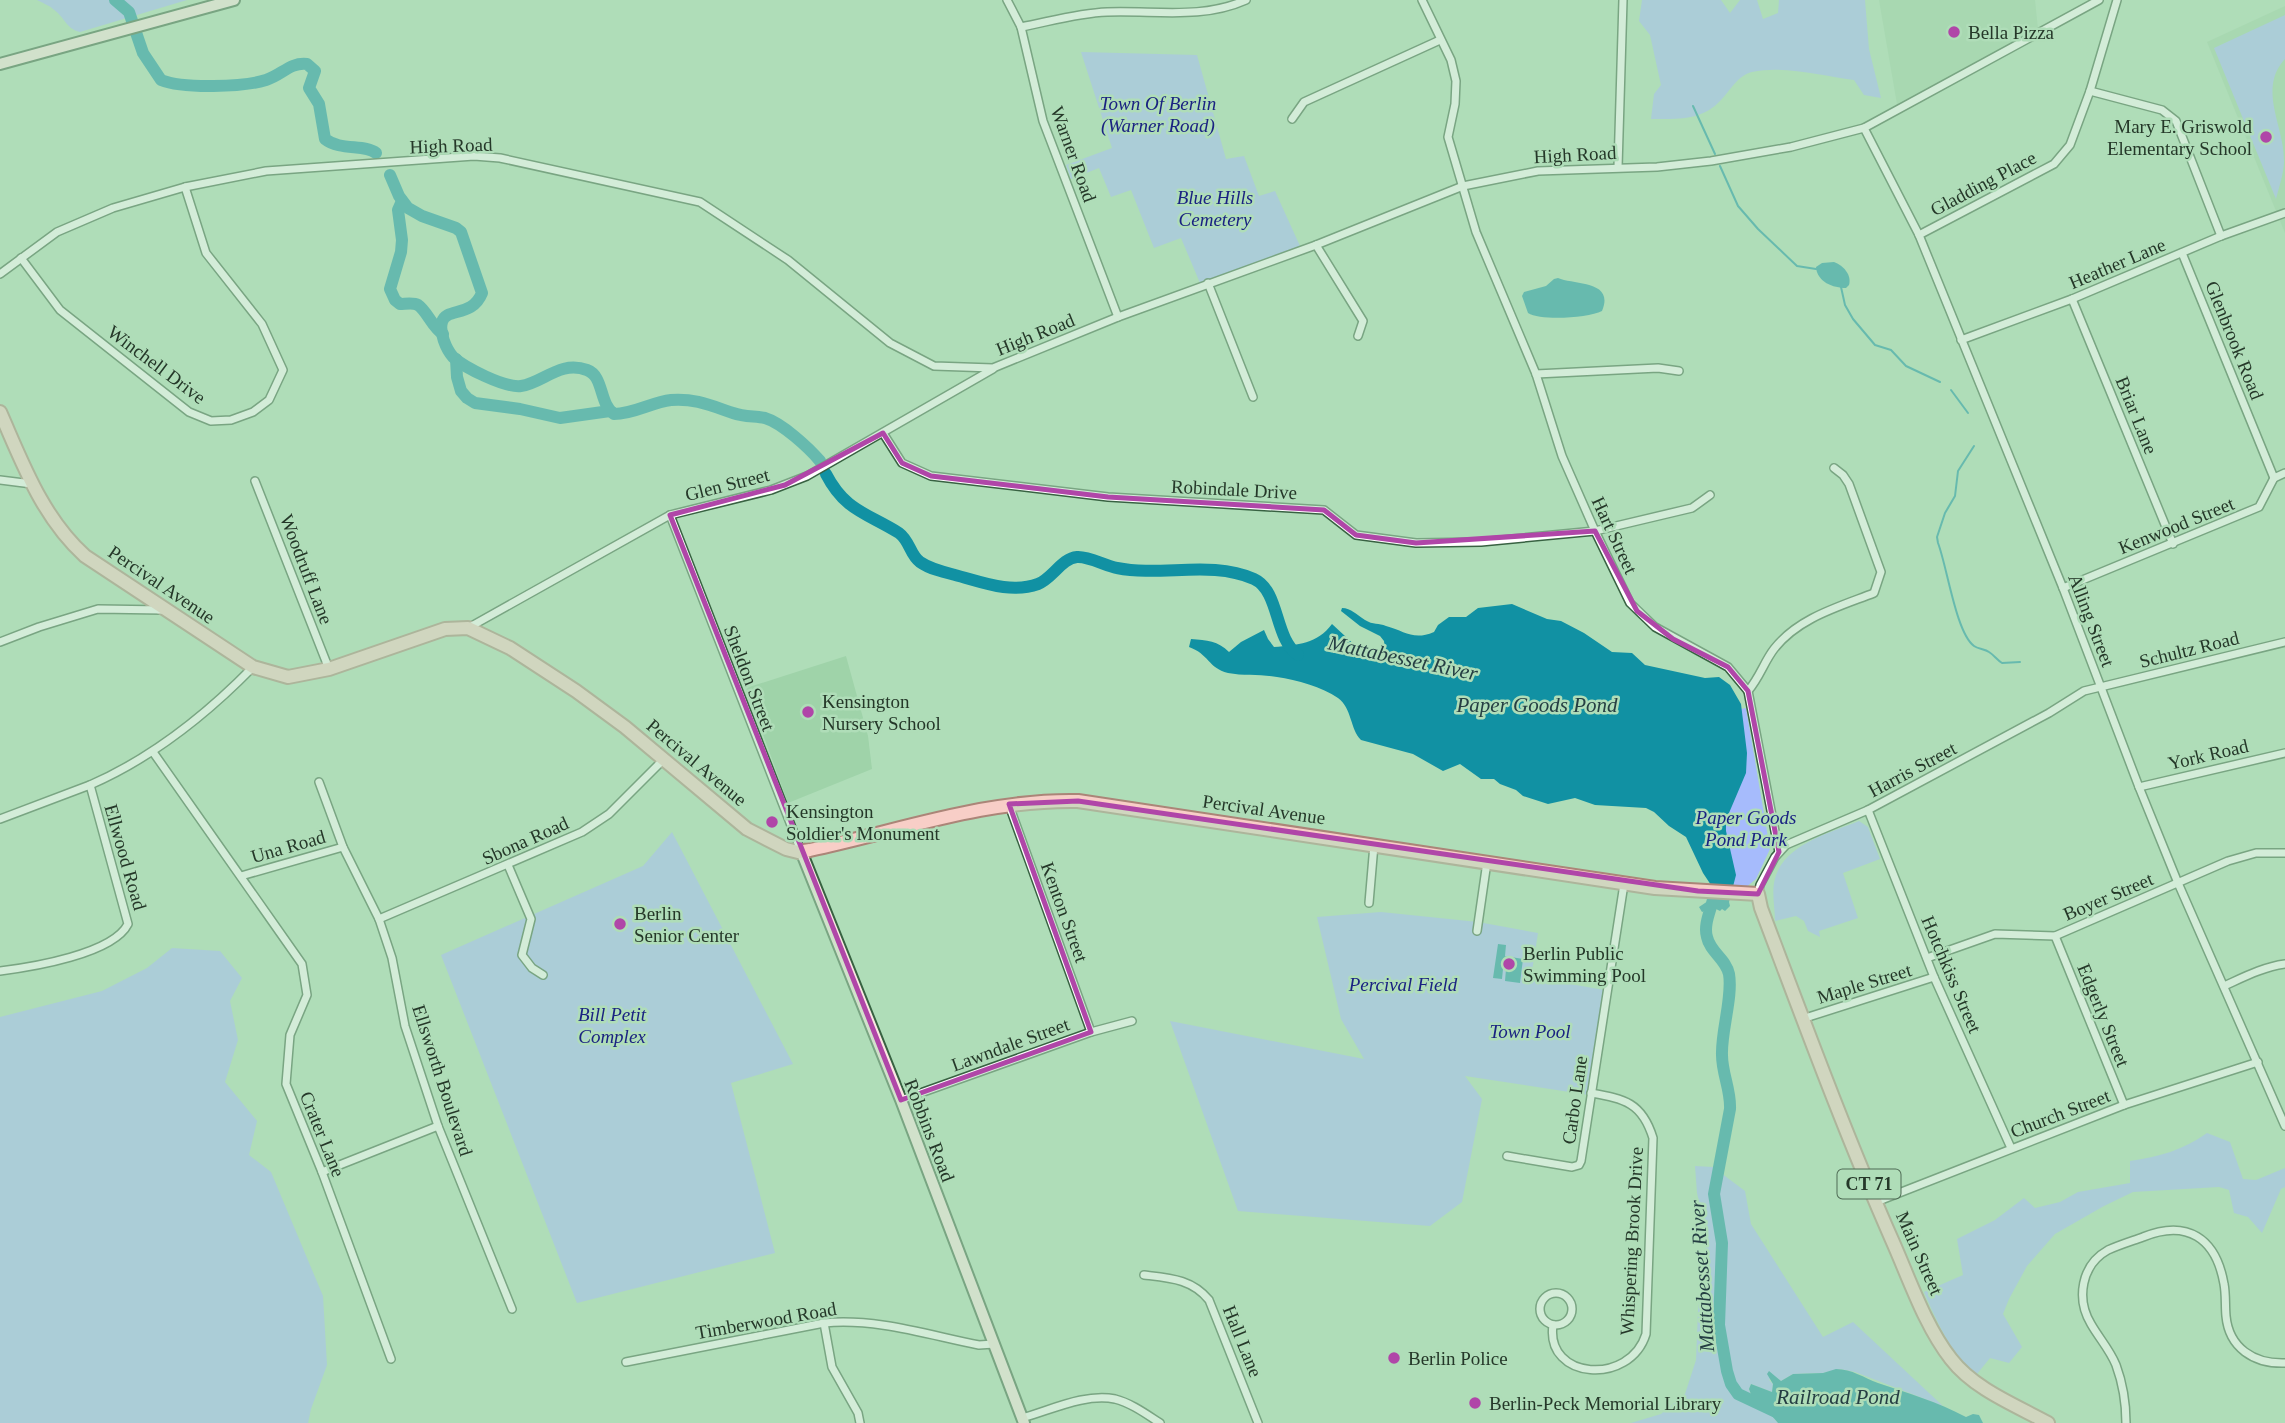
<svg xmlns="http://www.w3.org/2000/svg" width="2285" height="1423" viewBox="0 0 2285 1423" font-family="'Times New Roman',serif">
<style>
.built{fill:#9fd3a9}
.green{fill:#a6bbfc}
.water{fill:#1191a3}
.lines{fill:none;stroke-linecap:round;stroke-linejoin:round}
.stream{stroke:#1191a3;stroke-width:2}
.river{stroke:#1191a3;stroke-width:12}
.street-casing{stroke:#386242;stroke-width:10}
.secondary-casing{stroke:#386242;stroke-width:14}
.primary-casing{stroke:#ab8578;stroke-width:16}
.street{stroke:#fff;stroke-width:7}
.secondary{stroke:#fbe7e3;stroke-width:10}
.primary{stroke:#f8cec7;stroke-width:12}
.marked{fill:none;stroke:#b046a8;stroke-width:5;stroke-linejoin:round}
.poi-dot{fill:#b046a8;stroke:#afddb8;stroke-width:2.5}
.labels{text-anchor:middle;stroke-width:5;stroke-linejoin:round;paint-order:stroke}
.shield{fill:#afddb8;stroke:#4e6a54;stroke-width:2}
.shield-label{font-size:18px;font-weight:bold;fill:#253829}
.poi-label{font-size:19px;fill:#253829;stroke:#afddb8;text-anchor:start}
.park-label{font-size:19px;font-style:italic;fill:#1a2282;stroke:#afddb8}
.street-label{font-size:19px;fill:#253829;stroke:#afddb8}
.water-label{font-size:21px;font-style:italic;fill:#253e43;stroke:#afddb8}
</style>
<rect width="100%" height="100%" fill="#afddb8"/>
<g class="built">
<polygon points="1879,0 2035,0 2038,29 1897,104"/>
<polygon points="2285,6 2285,233 2207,42"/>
<polygon points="846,656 868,736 872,769 788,803 746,688"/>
</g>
<g class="green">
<path d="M37,0H187L80,32C66,29 64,16 53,9C49,5 42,3 37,0Z"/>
<path d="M1642,0H1721L1730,13L1740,0H1757L1763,19L1778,13L1779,0H1865L1869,49L1881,98L1864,95L1854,80C1822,76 1784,65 1752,72C1738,75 1730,91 1721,100C1702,121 1677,119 1651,119L1654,94L1661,85L1650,35L1639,21Z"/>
<path d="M2285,15V59C2257,89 2285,127 2284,161C2284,173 2279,187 2276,199L2214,48Z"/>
<polygon points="1081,52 1197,55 1226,159 1244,156 1259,196 1275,191 1300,246 1200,283 1181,238 1154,248 1131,190 1111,197 1099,168 1071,179 1066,165 1112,148"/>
<polygon points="1746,708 1770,849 1756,879 1745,888 1734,887 1723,826 1745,771 1741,709"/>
<path d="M1859,821L1868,827L1880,859L1843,873L1858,918L1819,931L1820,937L1808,931L1804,921L1796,916L1775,921C1775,909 1772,895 1774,883C1780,845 1830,833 1859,821Z"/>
<polygon points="672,832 793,1064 731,1083 775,1253 577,1303 441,955 643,866"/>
<polygon points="1381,912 1478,922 1538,933 1531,977 1604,990 1589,1095 1465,1076 1482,1099 1462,1202 1430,1226 1238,1211 1170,1021 1364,1059 1341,1019 1317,917"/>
<polygon points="172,948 220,951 242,978 230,1001 238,1040 225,1082 257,1121 249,1155 271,1172 323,1296 327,1365 311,1409 308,1423 0,1423 0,1017 102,991 147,968"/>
<path d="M2207,1133L2230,1142L2243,1179L2256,1180L2285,1168V1187L2281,1189L2262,1233L2248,1217L2234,1213L2229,1190L2219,1187L2133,1192L2104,1206L2055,1234L2027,1266L2009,1299L2003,1314L2022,1347L2009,1363L1990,1358L1977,1374C1953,1360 1935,1317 1924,1292L1963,1275L1957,1239L1995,1220L2024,1198L2035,1208L2060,1202L2078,1192L2130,1183V1161C2159,1157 2183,1150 2207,1133Z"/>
<polygon points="1695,1166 1713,1167 1745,1191 1751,1224 1823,1337 1853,1322 1943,1406 1855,1372 1840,1369 1823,1373 1793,1374 1781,1381 1774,1376 1769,1380 1773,1384 1772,1392 1751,1384 1749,1389 1756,1408 1772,1416 1778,1423 1631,1423 1661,1414 1685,1394 1696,1360 1698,1311 1707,1236 1697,1193"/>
</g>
<g class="water">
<path d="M1834,262C1843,265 1852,275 1849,285L1846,288C1833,288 1817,282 1816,267L1822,263Z"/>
<path d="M1558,278C1574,285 1615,280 1602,311C1588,318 1541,321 1528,313L1522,296L1524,292L1546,286L1554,279Z"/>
<path d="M1512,604L1547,619L1561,621L1584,633L1612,652L1632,653L1645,665L1705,678L1719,677L1730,685L1741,704L1747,753L1746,773L1726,820V831L1736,875L1729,902L1730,906L1725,911L1722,909L1720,911L1714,908L1702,912L1699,907L1708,901L1711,885L1703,873L1686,837L1669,826L1654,812L1646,808L1595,805L1575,798L1548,804L1523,796L1516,790L1500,784L1494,779H1481L1460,764L1443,771L1413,754L1361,740C1350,729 1352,708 1338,698C1322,687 1297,680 1277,677C1261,674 1244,676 1228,673C1208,668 1209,654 1189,647L1191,639C1207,640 1218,641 1229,652L1241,642L1264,630L1268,639L1274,647C1298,645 1317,644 1332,624L1359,649L1381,653L1385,650L1384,641L1380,636L1360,626L1341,611L1342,608C1351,608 1357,615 1365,620C1373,625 1379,623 1386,626C1405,631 1413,641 1434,632L1438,625L1449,617H1466L1478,608Z"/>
<polygon points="1498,944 1506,945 1505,956 1523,959 1520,983 1505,981 1506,969 1503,969 1502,979 1493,978"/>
<path d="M1836,1369C1852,1369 1864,1378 1878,1383C1908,1393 1938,1402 1966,1417L1973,1414L1979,1415L1983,1423H1778L1772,1416L1756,1408L1749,1389L1751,1384L1772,1392L1773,1384L1767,1374L1769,1371L1781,1381L1793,1374L1823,1373Z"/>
</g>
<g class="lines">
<g class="stream">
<polyline points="1693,106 1715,154"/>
<polyline points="1720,166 1738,206 1758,229 1797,266 1816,269"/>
<polyline points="1841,287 1845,305 1853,319 1875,345 1891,350 1906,366 1940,382"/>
<polyline points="1951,390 1968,413"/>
<path d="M1974,446L1958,471L1955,496L1945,513L1937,537L1938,543C1947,566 1956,633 1974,646C1978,649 1985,649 1989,652C1994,655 1997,660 2002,663L2020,662"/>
</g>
<g class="river">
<path d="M115,0L129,12L143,53L161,80C183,89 244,87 266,80C282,75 290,62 307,64L315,71L309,88L319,104L325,139C340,151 365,144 376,153"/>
<path d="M390,175L399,196L408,208L422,216L456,228L461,232L482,293C472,318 446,307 442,322C439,332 446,349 453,357C465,368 505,388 521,386C543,383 560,360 587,370C604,376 599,404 614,414C634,414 652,402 671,400C695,398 712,406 733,413C744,417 755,416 765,418C782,423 809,448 820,461"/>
<path d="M402,201L398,210L402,240L401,252L390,289L395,300L400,304C405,304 413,302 418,305C427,311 432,327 443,334"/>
<polyline points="456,359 457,377 461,391 467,398 475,403 520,409 560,418 610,411"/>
<path d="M826,474C845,511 867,513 899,533C910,541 910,555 920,562C930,569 943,572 955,575C982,582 1010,594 1038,584C1052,579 1062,558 1077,557C1089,556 1105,566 1117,568C1162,577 1211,560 1254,579C1280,591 1274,638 1298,655"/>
<path d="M1714,895C1712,908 1703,924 1707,937C1710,952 1726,959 1729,974C1733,997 1721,1031 1722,1055C1722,1074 1731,1090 1730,1109L1714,1194L1722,1243L1719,1325L1727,1371L1731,1384L1738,1394L1799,1423"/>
</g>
<g class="street-casing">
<g id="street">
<polyline points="1007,0 1021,27 1043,121 1118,317"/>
<polyline points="1422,0 1451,60 1456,81 1455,104 1448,137 1476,232 1536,374 1562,456 1595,531 1630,603 1655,627 1728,667 1748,691 1779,852"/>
<path d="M1021,27C1048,22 1078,13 1107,12C1154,10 1201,20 1246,0"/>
<polyline points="2090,91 2162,110 2176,121 2221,236"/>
<polyline points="1292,119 1304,102 1440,40"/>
<polyline points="1864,128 1919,235 2063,588 2139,787 2178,883 2285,1126"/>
<polyline points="1618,167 1623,0"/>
<polyline points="1919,235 2054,164 2070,145 2090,91 2117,0"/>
<polyline points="1316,245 1363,321 1358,336"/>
<polyline points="2182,253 2274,478"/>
<polyline points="21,258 60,310 189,412 211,421 231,420 253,412 269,400 283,370 262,324 206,253 185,187"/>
<polyline points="0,274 57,232 113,208 185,187 266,171 474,156 500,158 700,202 788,260 890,343 934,366 993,368 1118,317 1316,245 1463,186 1538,171 1657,167 1711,161 1791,147 1864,128 2099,0"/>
<polyline points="1208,283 1253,397"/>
<polyline points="2072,299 2173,544"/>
<polyline points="1961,340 2072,299 2221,236 2285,213"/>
<polyline points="1536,374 1658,368 1679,371"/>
<polyline points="883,433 902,463 931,476 1108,497 1324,510 1356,535 1416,543 1481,542 1595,531 1692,508 1710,495"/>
<polyline points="0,480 32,484"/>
<polyline points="255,481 329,669"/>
<polyline points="670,515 801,851"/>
<polyline points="2063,588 2259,507 2274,478 2285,473"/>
<polyline points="468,628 670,515 771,490 807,476 993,369"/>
<polyline points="0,642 39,627 98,609 163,610"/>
<path d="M1748,691C1760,677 1764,662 1774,649C1798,618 1838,607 1874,593L1881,572L1849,484L1843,475L1834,468"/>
<polyline points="153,752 302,964 307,995 290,1035 286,1084 322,1172 391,1359"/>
<polyline points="319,782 343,847 379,919 392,958 405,1026 438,1126 512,1309"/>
<path d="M90,785C152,758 205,716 253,667"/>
<polyline points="2139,787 2285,753"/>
<polyline points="1009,805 1091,1032"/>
<polyline points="1868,810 1934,977 2011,1148"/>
<path d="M0,819L90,785L128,924C113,954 32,967 0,971"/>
<polyline points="508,865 531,919 522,955 532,968 543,975"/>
<polyline points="241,876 343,847"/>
<polyline points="1758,894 1760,885 1775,857 1786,845 1868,810 2049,713 2084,691 2285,642"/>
<polyline points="1369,903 1374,845"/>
<polyline points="379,919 582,832 609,814 663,760"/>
<polyline points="1477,931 1487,862"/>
<polyline points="2055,936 2124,1105"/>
<polyline points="1927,958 1995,934 2055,936 2228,861 2256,853 2285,853"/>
<path d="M2224,986C2244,977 2263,967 2285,964"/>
<polyline points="1802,1019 1934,977"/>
<polyline points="901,1100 1091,1032 1132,1021"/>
<polyline points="1507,1156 1572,1167 1579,1165 1581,1161 1624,884"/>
<polyline points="322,1172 438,1126"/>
<polyline points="1876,1202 2124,1105 2258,1062"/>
<path d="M1144,1275C1170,1278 1192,1279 1209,1300L1258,1423"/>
<circle cx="1556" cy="1309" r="16"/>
<polyline points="824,1323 832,1367 858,1413 860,1423"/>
<path d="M1553,1325C1545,1380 1630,1386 1646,1334L1653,1138C1642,1102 1624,1099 1591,1093"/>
<path d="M626,1362L824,1323C877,1318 928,1335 979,1345L994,1344"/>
<path d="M1022,1418C1051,1410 1085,1393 1115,1399C1131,1403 1146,1414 1160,1423"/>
<path d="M2126,1423C2126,1403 2123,1384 2116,1365C2110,1350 2099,1338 2091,1324C2076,1299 2081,1265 2108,1250C2119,1245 2132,1241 2143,1237C2187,1219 2216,1238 2224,1284C2226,1294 2225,1305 2226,1316C2229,1348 2254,1364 2285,1363"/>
</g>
</g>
<g class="secondary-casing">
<g id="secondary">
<polyline points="0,64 234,0"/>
<polyline points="801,851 901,1100 1024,1423"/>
</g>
</g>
<g class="primary-casing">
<path id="primary" d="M0,412C23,464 42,517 85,556L253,667L288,677L329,669L445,629L468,628L510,648L576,691L625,727L747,829L786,849L798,852L810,850C899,831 987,799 1078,801L1655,888L1758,894L1761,908C1803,1019 1844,1131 1892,1240C1909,1278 1925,1326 1951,1359C1974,1389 2015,1405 2048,1423"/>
</g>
<use href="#street" class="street"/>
<use href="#secondary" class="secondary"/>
<use href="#primary" class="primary"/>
</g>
<path d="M0 0H2285V1423H0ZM883,433L902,463L931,476L1108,497L1324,510L1356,535L1416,543L1595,531L1637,611L1673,639L1728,667L1748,691L1779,852L1758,894L1698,891L1078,801L1009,804L1091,1032L901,1100L670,515L785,485Z" fill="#afddb8" fill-opacity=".55" fill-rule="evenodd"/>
<path class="marked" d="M883,433L902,463L931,476L1108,497L1324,510L1356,535L1416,543L1595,531L1637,611L1673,639L1728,667L1748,691L1779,852L1758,894L1698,891L1078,801L1009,804L1091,1032L901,1100L670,515L785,485Z"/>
<g class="poi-dot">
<circle cx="1954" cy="32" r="7"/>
<circle cx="2266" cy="137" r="7"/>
<circle cx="808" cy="712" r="7"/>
<circle cx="772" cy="822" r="7"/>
<circle cx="620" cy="924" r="7"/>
<circle cx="1509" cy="964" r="7"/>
<circle cx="1394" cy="1358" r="7"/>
<circle cx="1475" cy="1403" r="7"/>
</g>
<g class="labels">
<rect class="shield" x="1837.5" y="1169.5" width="63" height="29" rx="5"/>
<g class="shield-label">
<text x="1869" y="1190">CT 71</text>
</g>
<g class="poi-label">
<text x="1968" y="39">Bella Pizza</text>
<text x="2252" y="133" text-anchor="end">Mary E. Griswold<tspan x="2252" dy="22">Elementary School</tspan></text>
<text x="822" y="708">Kensington<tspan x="822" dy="22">Nursery School</tspan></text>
<text x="786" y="818">Kensington<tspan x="786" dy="22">Soldier's Monument</tspan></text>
<text x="634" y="920">Berlin<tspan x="634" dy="22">Senior Center</tspan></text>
<text x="1523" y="960">Berlin Public<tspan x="1523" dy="22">Swimming Pool</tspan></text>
<text x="1408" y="1365">Berlin Police</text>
<text x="1489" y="1410">Berlin-Peck Memorial Library</text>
</g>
<g class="park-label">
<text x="1158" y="110">Town Of Berlin<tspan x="1158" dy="22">(Warner Road)</tspan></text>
<text x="1215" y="204">Blue Hills<tspan x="1215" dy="22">Cemetery</tspan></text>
<text x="1746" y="824">Paper Goods<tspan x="1746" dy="22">Pond Park</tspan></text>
<text x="1403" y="991">Percival Field</text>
<text x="612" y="1021">Bill Petit<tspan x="612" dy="22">Complex</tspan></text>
<text x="1530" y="1038">Town Pool</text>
</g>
<g class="street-label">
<text transform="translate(451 145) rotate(-2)" y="7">High Road</text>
<text transform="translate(1074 154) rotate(70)" y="7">Warner Road</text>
<text transform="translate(1575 154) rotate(-3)" y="7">High Road</text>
<text transform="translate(1983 183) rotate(-28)" y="7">Gladding Place</text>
<text transform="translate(2117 263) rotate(-23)" y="7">Heather Lane</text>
<text transform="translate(1035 334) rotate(-22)" y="7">High Road</text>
<text transform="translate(2235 340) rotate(68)" y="7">Glenbrook Road</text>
<text transform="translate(157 364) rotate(37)" y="7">Winchell Drive</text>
<text transform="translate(2137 415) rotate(68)" y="7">Briar Lane</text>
<text transform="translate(727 484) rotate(-14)" y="7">Glen Street</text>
<text transform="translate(1234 489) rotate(3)" y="7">Robindale Drive</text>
<text transform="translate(2176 525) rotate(-22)" y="7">Kenwood Street</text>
<text transform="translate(1615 535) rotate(65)" y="7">Hart Street</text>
<text transform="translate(307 569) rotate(69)" y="7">Woodruff Lane</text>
<text transform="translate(162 584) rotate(34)" y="7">Percival Avenue</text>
<text transform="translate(2092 620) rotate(69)" y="7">Alling Street</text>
<text transform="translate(2189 649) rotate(-14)" y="7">Schultz Road</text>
<text transform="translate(750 678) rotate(69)" y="7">Sheldon Street</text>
<text transform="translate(2208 754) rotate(-13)" y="7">York Road</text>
<text transform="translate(697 762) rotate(40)" y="7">Percival Avenue</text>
<text transform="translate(1912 769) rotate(-28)" y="7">Harris Street</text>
<text transform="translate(1264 809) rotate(8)" y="7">Percival Avenue</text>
<text transform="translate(525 840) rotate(-24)" y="7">Sbona Road</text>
<text transform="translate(288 846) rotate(-16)" y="7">Una Road</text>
<text transform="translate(126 857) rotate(74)" y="7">Ellwood Road</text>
<text transform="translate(2108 896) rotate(-23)" y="7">Boyer Street</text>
<text transform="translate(1065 912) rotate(70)" y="7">Kenton Street</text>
<text transform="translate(1952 974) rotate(67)" y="7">Hotchkiss Street</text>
<text transform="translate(1864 983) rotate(-17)" y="7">Maple Street</text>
<text transform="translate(2104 1015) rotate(68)" y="7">Edgerly Street</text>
<text transform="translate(1010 1044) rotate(-20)" y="7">Lawndale Street</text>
<text transform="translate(443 1080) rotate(72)" y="7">Ellsworth Boulevard</text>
<text transform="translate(1574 1100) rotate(-82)" y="7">Carbo Lane</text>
<text transform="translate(2060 1113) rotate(-21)" y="7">Church Street</text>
<text transform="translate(930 1130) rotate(69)" y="7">Robbins Road</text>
<text transform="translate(323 1134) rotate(68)" y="7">Crater Lane</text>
<text transform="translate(1631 1241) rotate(-87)" y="7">Whispering Brook Drive</text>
<text transform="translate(1920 1253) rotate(66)" y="7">Main Street</text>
<text transform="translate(766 1320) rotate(-10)" y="7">Timberwood Road</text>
<text transform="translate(1243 1341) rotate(68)" y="7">Hall Lane</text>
</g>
<g class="water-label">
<text transform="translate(1403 658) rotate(12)" y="7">Mattabesset River</text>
<text x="1537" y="712">Paper Goods Pond</text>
<text transform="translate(1702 1276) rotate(-94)" y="7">Mattabesset River</text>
<text x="1838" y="1404">Railroad Pond</text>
</g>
</g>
</svg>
